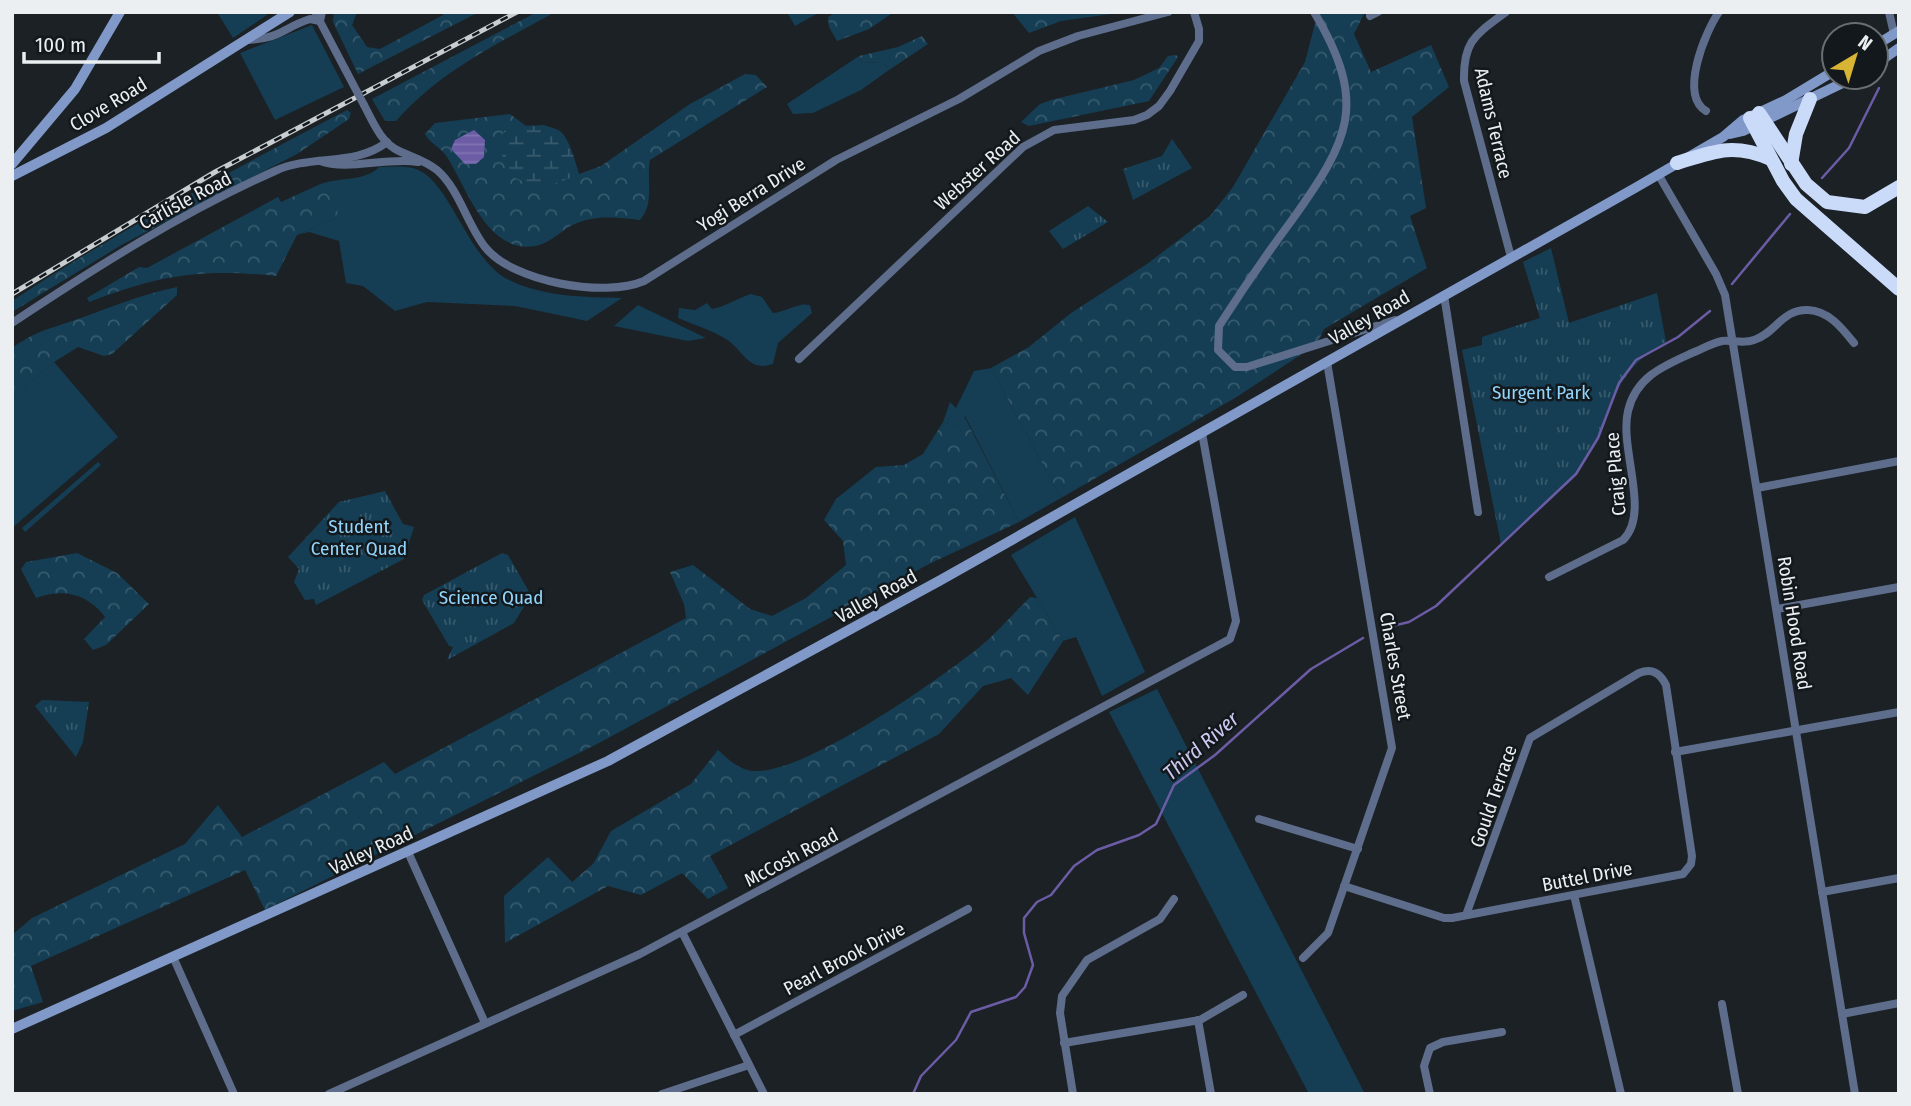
<svg xmlns="http://www.w3.org/2000/svg" width="1911" height="1106" viewBox="0 0 1911 1106" font-family="'Fira Sans Condensed',sans-serif">
<style>
.grass{fill:#153e54}
.forest{fill:url(#forest-crowns)}
.wetland{fill:url(#wetland-marsh)}
.park{fill:url(#park-tufts)}
.water{fill:url(#water-rules)}
.lines{fill:none;stroke-linecap:round;stroke-linejoin:round}
.stream{stroke:#6b5ca5;stroke-width:2.5}
.street{stroke:#5d6d8b;stroke-width:8}
.secondary{stroke:#8099c9;stroke-width:10}
.highway{stroke:#cadbf9;stroke-width:14}
.rail-casing{stroke:#c8cdd0;stroke-width:5}
.rail{stroke:#12181b;stroke-width:2.5;stroke-dasharray:8;stroke-linecap:butt}
.street-bridge{stroke:#5d6d8b;stroke-width:8}
.labels{text-anchor:middle;stroke-width:5;stroke-linejoin:round;paint-order:stroke}
.street-label{font-size:19px;fill:#ebeff2;stroke:#12181b}
.park-label{font-size:19px;fill:#92d4fa;stroke:#12181b}
.water-label{font-size:21px;font-style:italic;fill:#cec8f1;stroke:#12181b}
</style>
<defs>
<pattern id="forest-crowns" width="20" height="18" patternUnits="userSpaceOnUse" patternTransform="scale(1.75)"><rect width="20" height="18" fill="#153e54"/><path d="M2 6a3 3 0 1 1 6 0M12 15a3 3 0 1 1 6 0" fill="none" stroke="#375a6d"/></pattern>
<pattern id="wetland-marsh" width="20" height="14" patternUnits="userSpaceOnUse" patternTransform="scale(1.75)"><rect width="20" height="14" fill="#153e54"/><path d="M1 5h8M5 5V1M11 12h8M15 12V8" fill="none" stroke="#375a6d"/></pattern>
<pattern id="park-tufts" width="24" height="20" patternUnits="userSpaceOnUse" patternTransform="scale(1.75)"><rect width="24" height="20" fill="#153e54"/><path d="M3 7l-1-3M5 7V3M7 7l1-3M15 17l-1-3M17 17v-4M19 17l1-3" fill="none" stroke="#375a6d"/></pattern>
<pattern id="water-rules" width="6" height="5" patternUnits="userSpaceOnUse" patternTransform="scale(1.75)"><rect width="6" height="5" fill="#6b5ca5"/><path d="M0 2.5h6" fill="none" stroke="#8074b2"/></pattern>
</defs>
<rect width="100%" height="100%" fill="#1b2125"/>
<g class="grass">
<polygon points="217,12 265,12 267,15 233,38"/>
<polygon points="787,12 820,12 795,26"/>
<polygon points="312,25 344,87 275,120 240,53"/>
<polygon points="859,56 863,63 883,62 889,70 861,90 813,113 793,114 787,104"/>
<path d="M379,167C391,167 404,165 416,169C450,181 467,257 507,279C541,297 585,297 622,298L587,321L515,306L427,302L395,311L363,286L346,283L339,241L309,232L297,235L336,218L323,187L316,186C335,176 364,183 379,167Z"/>
<path d="M751,294L762,297L773,313C786,312 798,302 810,305L812,313L778,343L773,364C750,372 744,353 729,341C715,331 694,325 678,318L679,308L695,310L707,303L712,309C724,307 738,298 751,294Z"/>
<polygon points="638,305 706,338 688,341 614,326"/>
<polygon points="54,362 118,437 12,528 12,398"/>
<polygon points="991,368 1061,498 1019,522 965,416 955,426 943,422 950,402 956,408 974,371"/>
<polygon points="98,462 101,465 25,532 22,528"/>
<polygon points="1075,517 1145,672 1102,696 1076,637 1063,641 1011,555"/>
<polygon points="1157,689 1365,1094 1309,1094 1109,712"/>
</g>
<g class="forest">
<polygon points="334,12 357,12 352,25 367,47 380,49 443,15 443,12 479,12 358,74 333,22"/>
<path d="M537,12H555C497,44 440,71 396,121H385L372,99Z"/>
<polygon points="836,12 894,12 869,29 837,41 829,27 828,17"/>
<polygon points="1012,12 1125,12 1061,21 1029,33"/>
<polygon points="1318,12 1365,12 1354,34 1371,72 1431,45 1449,87 1412,117 1426,208 1410,216 1427,268 1324,329 1317,344 1235,398 1061,498 991,368 1029,347 1071,313 1147,264 1210,216 1233,187 1305,62"/>
<polygon points="922,36 928,44 889,70 883,62 863,63 859,56 898,47"/>
<polygon points="1176,55 1178,57 1149,101 1029,126 1021,122 1040,104 1051,100 1134,80 1159,68 1168,56"/>
<path d="M745,74L756,75L767,87L650,160C646,181 655,203 640,220C615,217 590,214 567,228C557,235 547,244 535,246C487,254 467,188 447,157C441,147 429,143 425,134L435,123L510,114L526,126L544,125L560,131L579,174L601,166L690,104Z"/>
<path d="M347,110L351,113L349,119L297,154L123,244L12,312V301C119,230 233,170 347,110Z"/>
<path d="M316,186L323,187L338,210L336,218L297,235L276,276C200,268 159,275 89,302L87,298L139,267L147,268L278,197L281,202Z"/>
<path d="M177,287V295L112,354L104,356L78,347L54,362L12,398V348C38,330 44,331 72,321C107,309 139,295 177,287Z"/>
<polygon points="964,416 1019,522 929,564 599,743 265,910 245,870 31,966 43,1002 12,1011 12,935 32,918 185,844 218,805 242,837 384,762 395,774 686,618 684,604 670,572 693,565 750,609 772,616 806,598 846,565 843,541 824,520 836,499 876,467 904,465 923,454 943,422 955,426"/>
<path d="M77,553L117,573L149,604L106,645L93,650L84,639L105,617C88,594 63,588 36,598L21,569L26,562Z"/>
<path d="M1030,597L1037,598L1063,641L1028,695L1011,678L983,686L939,734L710,856L728,888L708,899L682,873L641,895L608,886L505,943L504,896L548,857L572,882L593,864L611,831L691,784L718,750C729,760 739,770 754,771C803,774 926,688 968,656C991,640 1010,617 1030,597Z"/>
</g>
<path class="wetland" d="M508,124C558,130 563,115 579,174C548,188 535,191 506,172L499,141Z"/>
<g class="park">
<polygon points="1172,139 1192,168 1133,200 1123,169 1162,156"/>
<polygon points="1088,206 1108,222 1063,249 1049,231"/>
<path d="M1551,248L1569,323L1657,293L1666,342C1604,375 1615,424 1576,473C1555,499 1525,521 1501,544L1462,350L1482,345V337L1540,318L1523,262Z"/>
<polygon points="385,491 403,524 414,527 404,559 316,605 314,599 305,600 294,582 299,569 288,557 339,502"/>
<polygon points="502,553 508,555 531,595 514,623 447,660 453,647 449,646 422,600 424,595"/>
<polygon points="42,700 89,702 83,742 76,757 35,706"/>
</g>
<polygon class="water" points="474,130 485,140 484,157 476,164 465,164 451,149 455,140"/>
<g class="lines">
<g class="stream">
<polyline points="1822,178 1849,148 1879,88"/>
<polyline points="1732,284 1790,214"/>
<polyline points="1384,628 1409,622 1436,606 1576,474 1598,438 1619,383 1636,360 1678,337 1710,311"/>
<polyline points="913,1094 921,1076 956,1040 971,1012 1016,997 1025,987 1033,965 1024,933 1024,918 1037,902 1051,895 1074,866 1097,850 1139,835 1156,824 1174,785 1215,755 1311,669 1363,638"/>
</g>
<g class="street">
<polyline points="315,12 345,69"/>
<path d="M1314,12C1369,104 1349,140 1292,220C1266,255 1242,290 1219,326L1218,350L1235,367H1247L1395,320"/>
<path d="M1506,12C1475,35 1463,41 1464,81L1511,257"/>
<polyline points="1889,12 1894,34"/>
<polyline points="1370,16 1378,12"/>
<path d="M246,40C281,39 282,28 310,19L320,21L322,12"/>
<path d="M364,105C373,122 381,143 399,151C412,157 426,161 437,170C459,189 467,224 485,247C512,282 605,298 644,281L836,160L959,99L1039,51L1078,36L1168,12"/>
<path d="M1706,111C1679,95 1705,32 1719,12"/>
<path d="M320,161C347,171 387,157 418,162"/>
<polyline points="1658,174 1716,274 1725,295 1855,1094"/>
<polyline points="1444,295 1478,512"/>
<path d="M12,323C96,267 183,212 275,171C311,154 355,167 387,142"/>
<polyline points="799,359 1023,147 1054,130 1134,120 1147,115 1159,106 1170,91 1199,41 1199,29 1194,12"/>
<polyline points="1757,488 1899,461"/>
<path d="M1549,577L1623,540C1651,513 1619,449 1628,411C1636,377 1663,366 1692,353C1702,349 1712,343 1722,341C1733,340 1744,344 1754,340C1776,333 1782,309 1808,310C1829,311 1842,328 1854,343"/>
<polyline points="1777,609 1899,587"/>
<polyline points="1675,752 1899,712"/>
<polyline points="1259,819 1358,849"/>
<polyline points="408,852 485,1023"/>
<path d="M1344,886L1444,918H1452L1683,874L1691,864L1692,856L1666,685C1660,673 1652,668 1639,673L1530,738L1466,915"/>
<polyline points="1822,892 1899,878"/>
<polyline points="1574,895 1621,1094"/>
<polyline points="682,932 764,1094"/>
<polyline points="1303,958 1328,933 1392,748 1327,362"/>
<polyline points="174,959 234,1094"/>
<polyline points="1722,1004 1738,1094"/>
<polyline points="1842,1014 1899,1003"/>
<polyline points="1198,1020 1211,1094"/>
<polyline points="734,1035 968,909"/>
<polyline points="1064,1043 1200,1020 1243,995"/>
<polyline points="329,1094 640,954 1230,639 1236,621 1202,433"/>
<polyline points="662,1094 749,1065"/>
<polyline points="1073,1094 1060,1013 1062,996 1087,960 1160,919 1174,899"/>
<polyline points="1430,1094 1424,1066 1430,1048 1443,1042 1502,1032"/>
</g>
<g class="secondary">
<polyline points="1876,45 1899,31"/>
<polyline points="1876,64 1899,48"/>
<polyline points="1730,134 1743,131 1855,77"/>
<polyline points="12,164 75,89 120,12"/>
<polyline points="12,176 106,128 290,12"/>
<polyline points="12,1029 608,761 939,581 1635,188 1723,137 1743,120 1786,100 1834,71"/>
</g>
<g class="highway">
<polyline points="1759,113 1806,184 1827,202 1865,207 1899,187"/>
<polyline points="1750,118 1783,181 1796,199 1899,289"/>
<path d="M1677,163C1715,151 1733,143 1771,159"/>
<polyline points="1791,164 1796,134 1810,99"/>
</g>
<g class="rail-casing">
<polyline id="rail" points="12,294 215,172 517,12"/>
</g>
<use href="#rail" class="rail"/>
<polyline class="street-bridge" points="345,69 364,105"/>
</g>
<g class="labels">
<g class="street-label">
<text transform="translate(108 104) rotate(-31)" y="7">Clove Road</text>
<text transform="translate(1494 123) rotate(77)" y="7">Adams Terrace</text>
<text transform="translate(977 170) rotate(-42)" y="7">Webster Road</text>
<text transform="translate(751 194) rotate(-32)" y="7">Yogi Berra Drive</text>
<text transform="translate(185 200) rotate(-28)" y="7">Carlisle Road</text>
<text transform="translate(1369 317) rotate(-30)" y="7">Valley Road</text>
<text transform="translate(1615 474) rotate(-95)" y="7">Craig Place</text>
<text transform="translate(876 596) rotate(-29)" y="7">Valley Road</text>
<text transform="translate(1795 623) rotate(81)" y="7">Robin Hood Road</text>
<text transform="translate(1396 666) rotate(80)" y="7">Charles Street</text>
<text transform="translate(1493 796) rotate(-71)" y="7">Gould Terrace</text>
<text transform="translate(371 850) rotate(-25)" y="7">Valley Road</text>
<text transform="translate(791 857) rotate(-28)" y="7">McCosh Road</text>
<text transform="translate(1587 876) rotate(-11)" y="7">Buttel Drive</text>
<text transform="translate(844 958) rotate(-28)" y="7">Pearl Brook Drive</text>
</g>
<g class="park-label">
<text x="1541" y="399">Surgent Park</text>
<text x="359" y="533">Student<tspan x="359" dy="22">Center Quad</tspan></text>
<text x="491" y="604">Science Quad</text>
</g>
<g class="water-label">
<text transform="translate(1201 746) rotate(-41)" y="7">Third River</text>
</g>
</g>
<rect width="1911" height="1106" fill="none" stroke="#ebeff2" stroke-width="28"/>
<g transform="translate(1855 56) rotate(38)"><circle r="33" fill="#12181b" stroke="#696e71" stroke-width="2"/>
<path d="M0-5L12 26L0 18L-12 26Z" fill="#d8b434"/>
<text y="-10" font-size="19" font-weight="bold" text-anchor="middle" fill="#ebeff2">N</text>
</g>
<path d="M24 52v10h135v-10" fill="none" stroke="#ebeff2" stroke-width="3.5"/>
<text x="35" y="52" font-size="21" fill="#ebeff2" stroke="#12181b" stroke-width="5" paint-order="stroke">100 m</text>
</svg>
